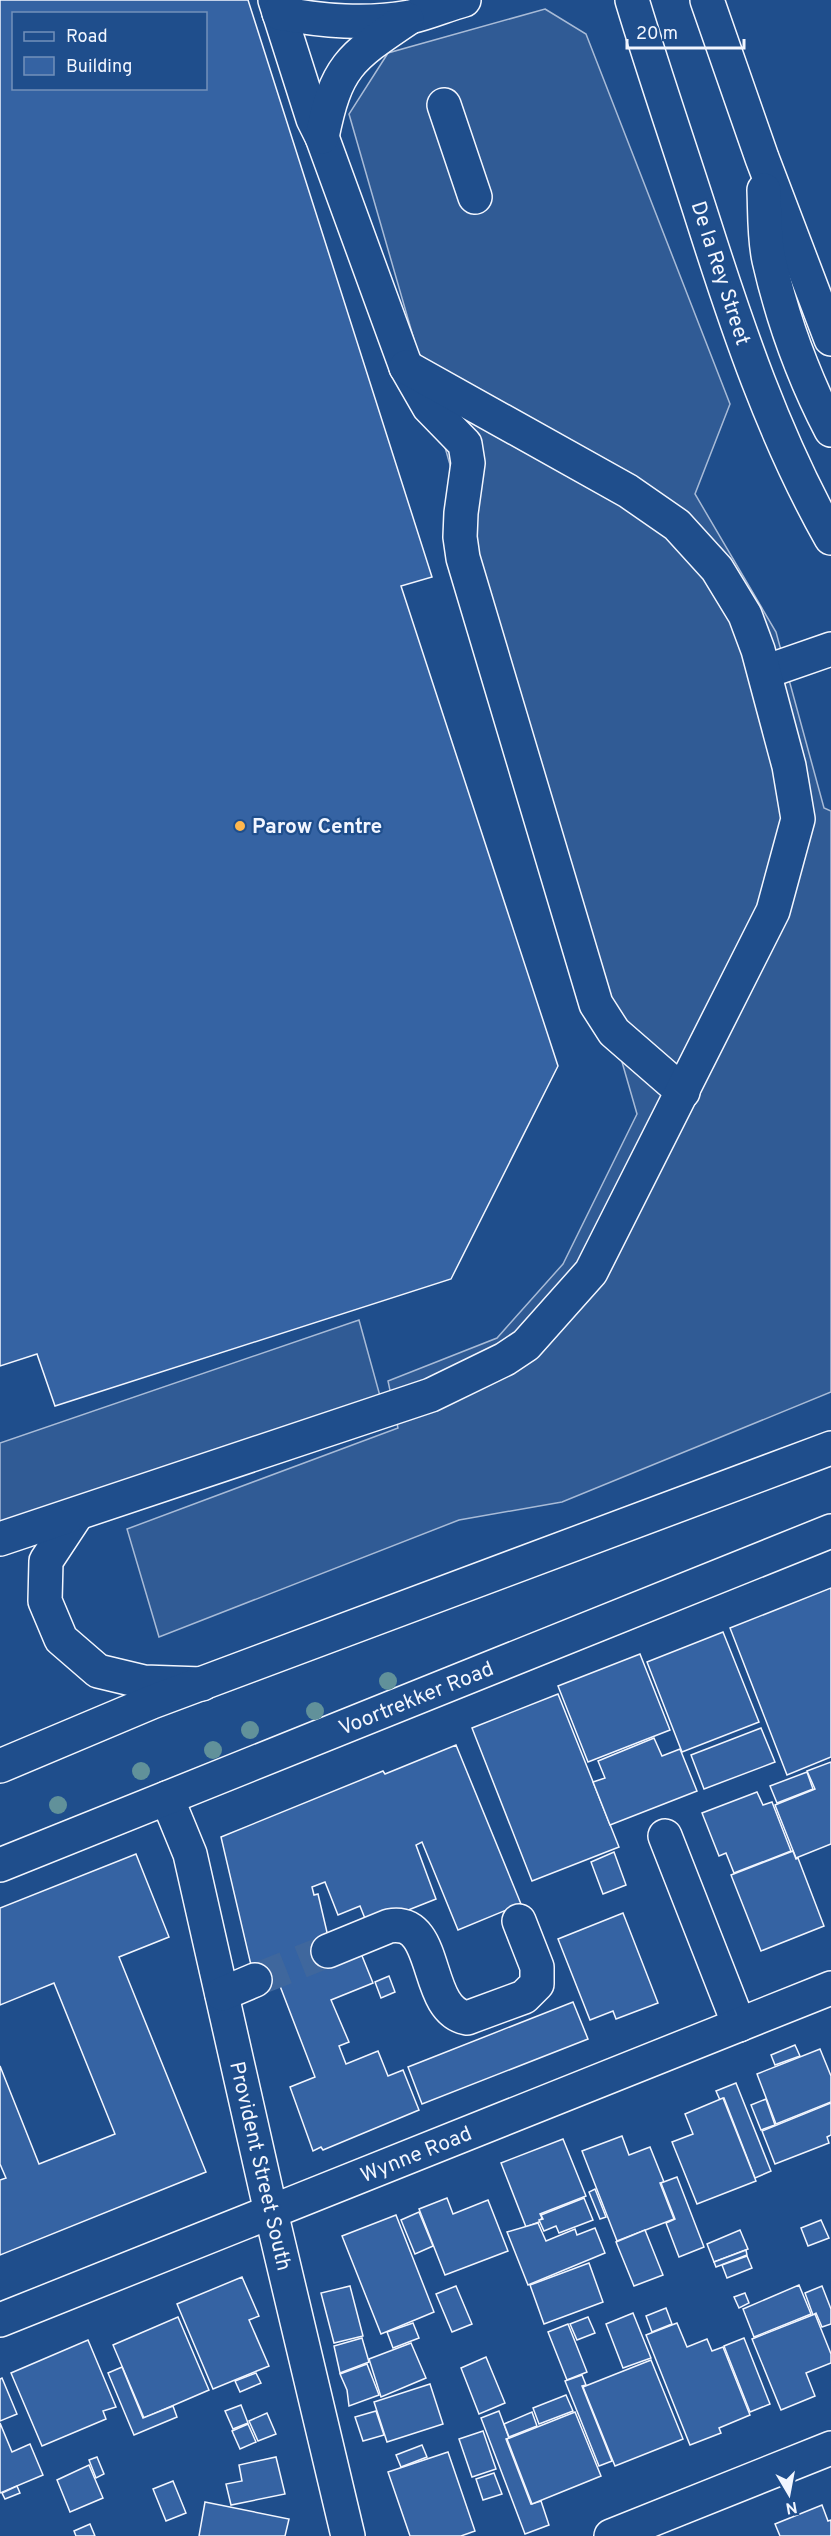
<svg xmlns="http://www.w3.org/2000/svg" width="831" height="2536" viewBox="0 0 831 2536" font-family="Overpass,sans-serif">
<style>
.parking{fill:#305b95;stroke:#a8bbd7;stroke-width:1.5}
.building{fill:#3563a3;stroke:#f2f6ff;stroke-width:1.5;fill-rule:evenodd}
.lines{fill:none;stroke-linecap:round;stroke-linejoin:round}
.minor-tunnel{stroke:#3f679d;stroke-width:33;stroke-dasharray:33 16;stroke-linecap:butt}
.minor-casing{stroke:#f2f6ff;stroke-width:36}
.major-casing{stroke:#f2f6ff;stroke-width:36}
.minor{stroke:#1f4e8c;stroke-width:33}
.major{stroke:#1f4e8c;stroke-width:33}
.tree{fill:#61919a}
.poi-dot{fill:#ffb74d;stroke:#1f4e8c;stroke-width:2}
.labels{text-anchor:middle;stroke-width:4.5;stroke-linejoin:round;paint-order:stroke}
.street-label{font-size:21px;fill:#f2f6ff;stroke:#1f4e8c}
.poi-label{font-size:21px;font-weight:bold;fill:#f2f6ff;stroke:#1f4e8c;text-anchor:start}
</style>
<rect width="100%" height="100%" fill="#1f4e8c"/>
<g class="parking">
<polygon points="545,9 586,34 730,404 695,494 776,632 824,808 831,811 831,1392 562,1502 459,1520 159,1637 127,1529 398,1428 388,1381 497,1338 563,1264 637,1114 349,114 388,53"/>
<polygon points="359,1320 380,1396 0,1529 0,1443"/>
</g>
<g class="building">
<path d="M0,0H248L432,577L401,586L558,1066L451,1279L55,1406L37,1354L0,1366ZM14,14H206V88H14Z"/>
<polygon points="831,1588 831,1757 787,1775 730,1628"/>
<polygon points="723,1632 759,1722 682,1752 647,1662"/>
<polygon points="640,1654 670,1730 588,1762 558,1686"/>
<polygon points="558,1694 619,1847 532,1881 472,1728"/>
<polygon points="761,1728 775,1762 704,1789 691,1755"/>
<polygon points="654,1738 662,1756 680,1749 697,1791 610,1825 593,1782 605,1778 598,1761"/>
<polygon points="456,1745 521,1904 458,1930 422,1842 416,1845 436,1899 368,1926 360,1906 338,1915 325,1882 312,1887 314,1895 318,1894 330,1945 360,1951 373,1983 331,2000 349,2042 339,2046 346,2064 378,2051 388,2076 403,2070 419,2110 323,2150 321,2147 313,2151 290,2087 315,2077 280,1986 258,1995 221,1837 383,1771 385,1774"/>
<polygon points="831,1762 831,1844 796,1858 775,1805 815,1789 807,1771"/>
<polygon points="807,1772 813,1789 777,1803 770,1786"/>
<polygon points="757,1792 763,1805 772,1802 791,1851 734,1873 726,1853 719,1856 702,1813"/>
<polygon points="793,1851 796,1859 798,1858 824,1926 761,1951 731,1875"/>
<polygon points="614,1852 626,1885 603,1894 591,1862"/>
<polygon points="136,1854 169,1937 119,1957 206,2172 0,2255 0,2180 6,2178 0,2164 0,2066 39,2164 115,2134 54,1983 0,2005 0,1908"/>
<polygon points="623,1913 658,2003 616,2019 613,2011 590,2020 558,1939"/>
<polygon points="389,1976 395,1992 381,1998 375,1982"/>
<polygon points="573,2002 588,2039 422,2104 408,2067"/>
<polygon points="795,2045 800,2056 775,2065 771,2055"/>
<polygon points="820,2049 831,2076 831,2102 776,2124 757,2074"/>
<polygon points="736,2083 771,2171 755,2178 724,2098 720,2100 716,2091"/>
<polygon points="723,2098 756,2181 697,2204 672,2142 693,2134 685,2114"/>
<polygon points="766,2099 775,2125 761,2130 751,2105"/>
<polygon points="831,2103 831,2135 827,2137 829,2143 775,2164 762,2131"/>
<polygon points="622,2136 629,2155 650,2147 664,2182 660,2183 674,2219 617,2241 582,2151"/>
<polygon points="563,2139 586,2196 540,2214 542,2218 539,2222 526,2227 501,2163"/>
<polygon points="677,2177 704,2247 679,2257 666,2223 675,2219 661,2183"/>
<polygon points="595,2189 606,2217 600,2219 589,2192"/>
<polygon points="447,2198 453,2214 488,2200 508,2251 445,2275 419,2209"/>
<polygon points="584,2198 593,2220 559,2233 556,2226 544,2231 539,2220 543,2219 541,2215"/>
<polygon points="419,2212 433,2246 415,2254 401,2220"/>
<polygon points="396,2215 434,2312 381,2334 342,2236"/>
<polygon points="821,2220 829,2238 808,2246 801,2228"/>
<polygon points="538,2223 546,2241 575,2229 577,2235 595,2228 605,2253 528,2285 507,2232"/>
<polygon points="645,2230 663,2275 634,2286 616,2242"/>
<polygon points="740,2230 748,2249 714,2262 707,2244"/>
<polygon points="746,2250 747,2255 716,2267 714,2262"/>
<polygon points="747,2256 752,2268 727,2278 722,2265"/>
<polygon points="589,2263 603,2302 544,2324 530,2285"/>
<polygon points="242,2277 259,2316 249,2320 269,2366 213,2389 177,2304"/>
<polygon points="799,2285 811,2314 754,2337 743,2309"/>
<polygon points="350,2286 363,2336 334,2343 321,2293"/>
<polygon points="456,2286 472,2324 452,2332 436,2294"/>
<polygon points="822,2286 831,2309 831,2324 822,2327 816,2313 813,2315 805,2293"/>
<polygon points="745,2293 749,2303 739,2308 734,2297"/>
<polygon points="666,2308 672,2324 652,2332 646,2316"/>
<polygon points="633,2313 651,2358 623,2368 606,2324"/>
<polygon points="815,2314 831,2354 831,2363 806,2373 815,2396 781,2410 752,2339"/>
<polygon points="178,2317 209,2390 144,2418 113,2345"/>
<polygon points="588,2317 595,2333 577,2340 570,2324"/>
<polygon points="413,2323 419,2338 393,2348 387,2332"/>
<polygon points="677,2323 687,2347 707,2339 712,2351 723,2347 750,2415 719,2428 721,2433 690,2445 646,2335"/>
<polygon points="568,2324 587,2372 567,2380 548,2332"/>
<polygon points="362,2338 369,2362 340,2373 334,2346"/>
<polygon points="744,2338 770,2404 750,2412 724,2346"/>
<polygon points="88,2340 116,2407 103,2411 106,2419 42,2446 11,2373"/>
<polygon points="411,2343 426,2378 381,2397 369,2359"/>
<polygon points="486,2357 505,2403 479,2414 461,2368"/>
<polygon points="651,2360 683,2439 615,2466 583,2387"/>
<polygon points="367,2364 379,2395 349,2406 347,2390 340,2374"/>
<polygon points="122,2367 143,2418 173,2406 177,2417 134,2435 108,2373"/>
<polygon points="256,2373 261,2383 240,2392 235,2381"/>
<polygon points="582,2375 586,2385 582,2386 612,2461 599,2466 565,2381"/>
<polygon points="2,2378 17,2414 0,2421 0,2379"/>
<polygon points="430,2384 443,2424 387,2442 374,2402"/>
<polygon points="566,2395 573,2411 539,2424 533,2408"/>
<polygon points="241,2405 248,2423 233,2429 225,2411"/>
<polygon points="376,2411 384,2435 363,2441 355,2417"/>
<polygon points="499,2411 509,2438 506,2439 531,2504 541,2501 549,2525 525,2534 481,2418"/>
<polygon points="532,2412 537,2426 509,2437 504,2424"/>
<polygon points="575,2412 601,2476 532,2504 507,2439"/>
<polygon points="267,2413 276,2434 258,2441 249,2421"/>
<polygon points="0,2423 12,2452 30,2444 43,2475 0,2493"/>
<polygon points="248,2424 256,2442 240,2449 232,2431"/>
<polygon points="483,2431 496,2469 472,2477 459,2439"/>
<polygon points="422,2445 427,2457 401,2467 396,2455"/>
<polygon points="448,2452 475,2531 461,2536 410,2536 388,2472"/>
<polygon points="97,2457 104,2474 96,2478 89,2460"/>
<polygon points="276,2457 285,2494 231,2505 226,2484 242,2481 239,2465"/>
<polygon points="89,2465 103,2498 70,2512 57,2480"/>
<polygon points="494,2473 502,2494 483,2500 476,2479"/>
<polygon points="173,2481 186,2513 166,2521 153,2489"/>
<polygon points="17,2486 20,2493 5,2499 2,2493"/>
<polygon points="205,2502 289,2519 285,2536 199,2536"/>
<polygon points="822,2505 828,2521 831,2520 831,2536 780,2536 775,2524"/>
<polygon points="90,2524 95,2536 76,2536 74,2531"/>
</g>
<g class="lines">
<polyline class="minor-tunnel" points="255,1980 328,1951"/>
<g class="minor-casing">
<g id="minor">
<polyline points="275,0 313,119 322,137 406,367 429,407 465,444 468,463 461,513 460,537 463,558 596,1004 614,1032 683,1092"/>
<path d="M279,13C323,21 366,25 410,17C428,13 446,5 464,0"/>
<polyline points="444,105 475,197"/>
<path d="M322,137C336,67 349,58 407,19"/>
<polyline points="765,672 831,649"/>
<polyline points="77,1514 46,1561 45,1601 61,1639 98,1671 144,1682 202,1684"/>
<polyline points="0,1539 431,1395 505,1359 526,1345 591,1272 773,911 798,819 789,766 758,650 745,615 717,569 677,525 628,491 406,367"/>
<polyline points="167,1798 190,1854 271,2212 348,2536"/>
<polyline points="665,1836 739,2025"/>
<path d="M328,1951L389,1926C441,1917 422,2010 467,2018L524,1997L537,1984V1967L519,1921"/>
<polyline points="222,1994 255,1980"/>
<polyline points="0,2320 831,1988"/>
<polyline points="611,2536 831,2448"/>
</g>
</g>
<g class="major-casing">
<g id="major">
<path d="M632,0C654,73 679,145 702,217C737,327 774,437 831,538"/>
<polyline points="707,0 762,158 831,339"/>
<path d="M764,190C765,213 764,238 769,260C782,317 804,378 831,430"/>
<polyline points="0,1766 152,1702 831,1448"/>
<polyline points="0,1865 831,1531"/>
</g>
</g>
<use href="#minor" class="minor"/>
<use href="#major" class="major"/>
</g>
<g class="tree">
<circle cx="388" cy="1681" r="9"/>
<circle cx="315" cy="1711" r="9"/>
<circle cx="250" cy="1730" r="9"/>
<circle cx="213" cy="1750" r="9"/>
<circle cx="141" cy="1771" r="9"/>
<circle cx="58" cy="1805" r="9"/>
</g>
<circle class="poi-dot" cx="240" cy="826" r="6"/>
<g class="labels">
<g class="street-label">
<text transform="translate(721 273) rotate(72)" y="7">De la Rey Street</text>
<text transform="translate(416 1698) rotate(-22)" y="7">Voortrekker Road</text>
<text transform="translate(416 2154) rotate(-22)" y="7">Wynne Road</text>
<text transform="translate(261 2166) rotate(77)" y="7">Provident Street South</text>
</g>
<g class="poi-label">
<text x="252" y="833">Parow Centre</text>
</g>
</g>
<rect x="12" y="12" width="195" height="78" fill="#1f4e8c" stroke="#7391ba" stroke-width="1.5"/>
<rect x="24" y="32" width="30" height="9" fill="#1f4e8c" stroke="#7391ba" stroke-width="1.5"/>
<text x="66" y="42" font-size="18" fill="#f2f6ff">Road</text>
<rect x="24" y="57" width="30" height="18" fill="#3563a3" stroke="#7391ba" stroke-width="1.5"/>
<text x="66" y="72" font-size="18" fill="#f2f6ff">Building</text>
<g transform="translate(789 2494) rotate(170)" stroke="#1f4e8c" stroke-width="4.5" paint-order="stroke">
<path d="M0-4.5L10 22L0 15L-10 22Z" fill="#f2f6ff"/>
<text y="-9" font-size="16" font-weight="bold" text-anchor="middle" fill="#f2f6ff">N</text>
</g>
<path d="M627 39v9h117v-9" fill="none" stroke="#f2f6ff" stroke-width="3"/>
<text x="636" y="39" font-size="18" fill="#f2f6ff" stroke="#1f4e8c" stroke-width="4.5" paint-order="stroke">20 m</text>
</svg>
